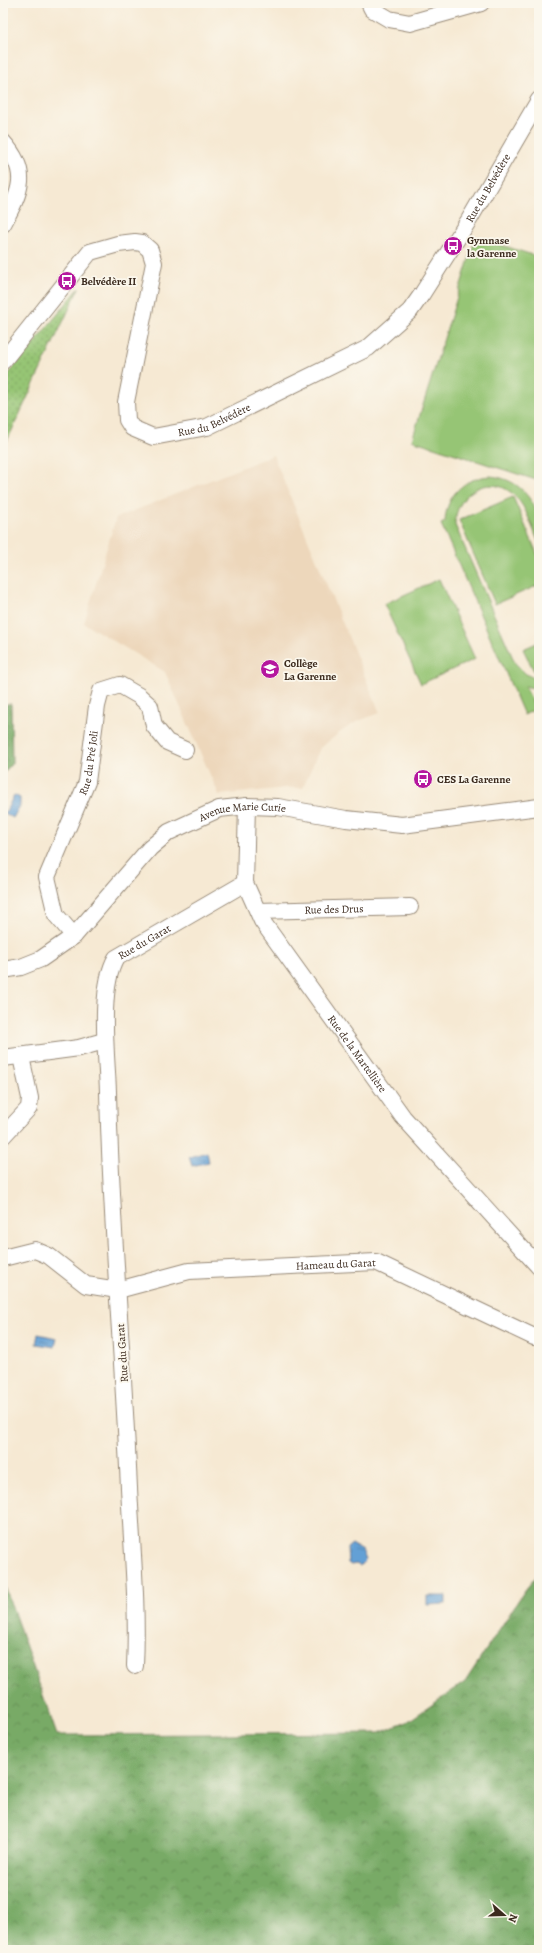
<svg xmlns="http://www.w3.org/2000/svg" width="542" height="1953" viewBox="0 0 542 1953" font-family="Alegreya,serif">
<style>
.built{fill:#edd7bb}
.grass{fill:url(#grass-dots);stroke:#687849}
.forest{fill:url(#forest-crowns);stroke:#5a6a42}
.pitch{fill:#96c574;stroke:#687849}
.water{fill:url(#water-ripples);stroke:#50657a}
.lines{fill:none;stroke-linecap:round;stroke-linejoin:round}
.minor-casing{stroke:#988a78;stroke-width:18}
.minor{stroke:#fff;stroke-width:16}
.labels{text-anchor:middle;stroke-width:3.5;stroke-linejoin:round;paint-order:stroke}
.street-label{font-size:11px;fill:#3b2a1e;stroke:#fbf7ec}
.poi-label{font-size:11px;font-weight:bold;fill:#3b2a1e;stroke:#fbf7ec;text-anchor:start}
</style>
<defs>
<pattern id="grass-dots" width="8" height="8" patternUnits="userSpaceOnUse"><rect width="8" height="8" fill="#96c574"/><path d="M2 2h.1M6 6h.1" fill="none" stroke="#7ca05f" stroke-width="1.8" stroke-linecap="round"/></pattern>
<pattern id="forest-crowns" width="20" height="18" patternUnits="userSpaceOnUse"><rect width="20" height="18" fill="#78aa66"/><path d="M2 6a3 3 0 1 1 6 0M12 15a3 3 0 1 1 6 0" fill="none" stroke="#648b53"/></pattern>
<pattern id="water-ripples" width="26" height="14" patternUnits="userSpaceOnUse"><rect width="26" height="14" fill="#64a0d5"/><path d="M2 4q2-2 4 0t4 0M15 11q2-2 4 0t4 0" fill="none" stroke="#5483ac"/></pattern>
</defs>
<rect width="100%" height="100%" fill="#fbf7ec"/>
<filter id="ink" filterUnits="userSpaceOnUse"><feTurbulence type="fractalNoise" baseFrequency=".025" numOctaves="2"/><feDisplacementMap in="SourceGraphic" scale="8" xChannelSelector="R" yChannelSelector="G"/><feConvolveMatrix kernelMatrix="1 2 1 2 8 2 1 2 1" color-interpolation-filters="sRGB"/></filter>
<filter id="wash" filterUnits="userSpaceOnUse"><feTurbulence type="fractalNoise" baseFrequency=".012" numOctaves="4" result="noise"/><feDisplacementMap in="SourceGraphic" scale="16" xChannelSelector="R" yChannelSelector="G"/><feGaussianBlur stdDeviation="0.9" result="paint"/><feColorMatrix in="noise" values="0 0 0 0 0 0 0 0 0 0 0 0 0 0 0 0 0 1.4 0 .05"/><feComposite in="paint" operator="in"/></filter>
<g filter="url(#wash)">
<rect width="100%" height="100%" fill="#f6e9d3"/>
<polygon class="built" points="273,455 380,713 358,721 343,730 320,748 303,788 286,788 219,795 165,672 84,623 116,518"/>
<polygon class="grass" points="79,288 6,443 3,442 3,381"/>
<g class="forest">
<polygon points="3,704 11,704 12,763 3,774"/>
<polygon points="539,1573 539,1950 3,1950 3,1581 57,1735 379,1733 407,1722 465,1682 525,1590"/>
</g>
<g class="pitch">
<polygon points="476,237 539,257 539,470 536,480 412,440"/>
<path d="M490,476C515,478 531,494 539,518C541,525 539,536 539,543C532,528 527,508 515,496C490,471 455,493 455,525L515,663L526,674L539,680V690L525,686L536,709L524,715L441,524L445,522C446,495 464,478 490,476Z"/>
<polygon points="513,497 539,558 539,585 495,604 459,520"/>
<polygon points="439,579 475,659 421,684 384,604"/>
<polygon points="539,642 539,671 535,673 523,649"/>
</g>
<g class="water">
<polygon points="14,795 20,798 20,806 13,818 5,813"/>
<polygon points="207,1152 209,1162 192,1166 189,1157"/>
<polygon points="38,1334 57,1338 55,1347 36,1344"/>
<polygon points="352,1544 362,1550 366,1560 360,1566 356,1564 351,1565 348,1563 347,1548"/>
<polygon points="427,1596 446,1596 446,1604 427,1605"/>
</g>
</g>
<g filter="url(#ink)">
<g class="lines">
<g class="minor-casing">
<g id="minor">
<polyline points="369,3 372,9 389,19 410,23 481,3"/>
<path d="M3,142C31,173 20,192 3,224"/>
<path id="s1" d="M3,361L90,252L118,244L135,242L142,243L150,250L154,263L126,402L127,420L132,428L153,437L207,427L368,348L410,311L422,294L469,220L539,100"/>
<path id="s2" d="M247,806L245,883L262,921L403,1117L539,1267"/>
<path id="s3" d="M258,911L410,907"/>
<path id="s4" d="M74,936L56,915L47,877L87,782L97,706L101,691L120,685L139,696L150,706L154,726L167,742L185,750"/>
<path id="s5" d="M3,970L21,967L41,959L74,936L150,848L169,832L219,809L247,806L278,807L346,819L402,825L539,807"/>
<polyline points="3,1058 79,1048 104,1041"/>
<polyline points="3,1136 29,1108 30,1098 21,1057"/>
<path id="s6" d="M3,1258L35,1250L49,1256L86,1285L118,1290L189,1271L376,1262L534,1337L539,1335"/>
<path id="s7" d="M135,1666C138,1607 132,1547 129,1488C123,1356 111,1224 108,1092C107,1057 98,989 116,958L245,883"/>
</g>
</g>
<use href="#minor" class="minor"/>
</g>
</g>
<defs>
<g id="bus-disc" transform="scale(1)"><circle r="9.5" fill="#b5179e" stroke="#fbf7ec"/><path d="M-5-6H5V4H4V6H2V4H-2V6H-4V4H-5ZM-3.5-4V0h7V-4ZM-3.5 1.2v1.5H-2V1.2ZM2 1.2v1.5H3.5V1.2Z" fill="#fff"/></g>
<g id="school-disc" transform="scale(1)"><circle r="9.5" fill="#b5179e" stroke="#fbf7ec"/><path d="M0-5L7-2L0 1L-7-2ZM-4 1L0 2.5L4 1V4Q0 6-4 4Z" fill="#fff"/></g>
</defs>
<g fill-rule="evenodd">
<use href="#bus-disc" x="453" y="246"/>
<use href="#bus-disc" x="67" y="281"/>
<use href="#school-disc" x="270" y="669"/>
<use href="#bus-disc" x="423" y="779"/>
</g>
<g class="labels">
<g class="street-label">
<text dy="4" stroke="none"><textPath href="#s1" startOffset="845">Rue du Belvédère</textPath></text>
<text dy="4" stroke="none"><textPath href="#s1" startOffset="473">Rue du Belvédère</textPath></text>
<text dy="4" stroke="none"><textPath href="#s4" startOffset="189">Rue du Pré Joli</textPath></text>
<text dy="4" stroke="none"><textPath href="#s5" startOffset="299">Avenue Marie Curie</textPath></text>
<text dy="4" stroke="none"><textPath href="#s3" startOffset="76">Rue des Drus</textPath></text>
<text dy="4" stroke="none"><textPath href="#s7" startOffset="743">Rue du Garat</textPath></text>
<text dy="4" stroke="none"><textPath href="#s2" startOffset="282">Rue de la Martellière</textPath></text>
<text dy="4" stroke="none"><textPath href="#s6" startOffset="348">Hameau du Garat</textPath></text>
<text transform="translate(122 1353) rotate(-94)" y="4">Rue du Garat</text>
</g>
<g class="poi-label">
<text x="467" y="244">Gymnase<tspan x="467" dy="13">la Garenne</tspan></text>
<text x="81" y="285">Belvédère II</text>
<text x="284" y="667">Collège<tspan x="284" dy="13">La Garenne</tspan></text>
<text x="437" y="783">CES La Garenne</text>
</g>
</g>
<rect width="542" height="1953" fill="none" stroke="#fbf7ec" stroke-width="16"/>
<g transform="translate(504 1915) rotate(110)" stroke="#fbf7ec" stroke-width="3" paint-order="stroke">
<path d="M0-3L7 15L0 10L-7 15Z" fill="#3b2a1e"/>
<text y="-6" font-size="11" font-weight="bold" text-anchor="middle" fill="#3b2a1e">N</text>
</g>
</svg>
